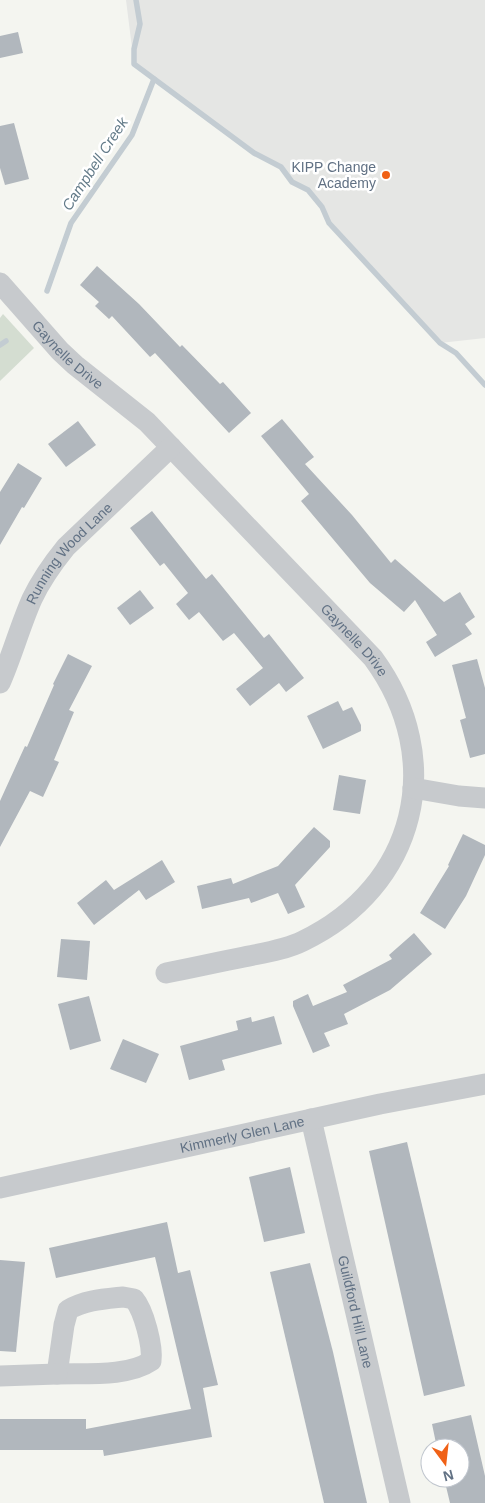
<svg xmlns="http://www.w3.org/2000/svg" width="485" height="1503" viewBox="0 0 485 1503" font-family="Helvetica,sans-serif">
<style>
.built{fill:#e5e6e4}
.green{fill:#d4ddd1}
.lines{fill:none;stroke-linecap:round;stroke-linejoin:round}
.stream{stroke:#c3ccd2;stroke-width:5.5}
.building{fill:#b1b7bd}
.minor{stroke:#c7cacd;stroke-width:21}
.poi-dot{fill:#f06116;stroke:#fff;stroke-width:2}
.labels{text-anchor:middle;stroke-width:5;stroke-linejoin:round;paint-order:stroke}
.poi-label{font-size:14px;fill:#617184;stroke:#fff;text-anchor:end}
.street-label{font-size:14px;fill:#617184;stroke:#fff}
.water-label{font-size:15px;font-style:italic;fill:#627a88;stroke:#fff}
</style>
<rect width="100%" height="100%" fill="#f4f5f0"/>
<polygon class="built" points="126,0 485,0 485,338 440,343 329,223 322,207 308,190 292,182 281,168 254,153 134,64"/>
<polygon class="green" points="3,314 34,348 0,381 0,318"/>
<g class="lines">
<g class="stream">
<polyline points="136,0 140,24 134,49 134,64 254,153 281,167 292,182 308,190 322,207 329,223 440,343 456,353 485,385"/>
<polyline points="47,291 71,223 132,135 154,79"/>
<polyline points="0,345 6,341"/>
</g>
</g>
<g class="building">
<polygon points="18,32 23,53 0,58 0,36"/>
<polygon points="14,123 29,179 5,185 0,168 0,126"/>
<polygon points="97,266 139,304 180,347 182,345 220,384 223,382 251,413 229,433 155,353 150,357 112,316 109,319 95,306 99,302 80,285"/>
<polygon points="282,419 314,457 305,464 352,515 391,563 395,559 444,602 460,592 475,617 465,624 472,634 435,657 426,642 437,635 415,600 404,612 370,583 301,501 309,494 261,436"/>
<polygon points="78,421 96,445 66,467 48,444"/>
<polygon points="18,463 42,478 24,508 22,507 0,545 0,492"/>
<polygon points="152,511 206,579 212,574 264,638 269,634 304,678 286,692 279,683 250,706 236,689 263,668 234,633 223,641 199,612 189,620 176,604 188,593 164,563 160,566 130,528"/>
<polygon points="140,590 154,608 130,625 117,608"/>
<polygon points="68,654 92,666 69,710 74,712 54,760 59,762 43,797 30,791 0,847 0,801 25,746 27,747 54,685 53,684"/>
<polygon points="477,659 485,688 485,754 470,758 460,720 466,718 452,665"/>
<polygon points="338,701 343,711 352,707 361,725 361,731 323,749 307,716"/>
<polygon points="339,775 366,780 360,814 333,810"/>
<polygon points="314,827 330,841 330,847 295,885 305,907 288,914 278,893 251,903 249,898 202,909 197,886 231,878 233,884 278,866"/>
<polygon points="463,834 485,845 485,855 466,896 445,929 420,913 449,866 448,865"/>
<polygon points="162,860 175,882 146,900 139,890 94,925 77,903 106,880 114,890"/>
<polygon points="414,933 432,954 390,990 344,1014 348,1024 324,1033 330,1046 313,1053 293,1006 293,1001 308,994 313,1006 347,992 343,985 392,959 389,955"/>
<polygon points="61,939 90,941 87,980 57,977"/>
<polygon points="89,996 101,1041 70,1050 58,1004"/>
<polygon points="274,1016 282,1044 222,1060 225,1070 189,1080 180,1046 238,1030 236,1021 251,1017 252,1022"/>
<polygon points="123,1039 159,1054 146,1083 110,1069"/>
<polygon points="407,1142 465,1386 424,1396 369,1151"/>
<polygon points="290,1167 305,1233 264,1242 249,1177"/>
<polygon points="167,1222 178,1273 190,1270 218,1385 203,1388 212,1437 104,1456 103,1450 0,1450 0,1419 86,1419 86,1429 191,1409 155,1257 56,1278 49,1248"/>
<polygon points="0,1260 25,1262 16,1352 0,1351"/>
<polygon points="310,1263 333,1352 367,1503 324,1503 270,1272"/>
<polygon points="471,1415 485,1476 485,1503 450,1503 444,1478 460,1478 460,1448 437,1448 432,1424"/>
</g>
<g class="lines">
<g class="minor">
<path id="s1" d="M0,283L60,351L75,365L147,422L373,658C448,760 416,887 303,941C285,950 263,953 244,957C218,962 192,968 166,973"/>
<path id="s2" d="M0,683C12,656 20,626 32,599C41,580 53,563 66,547L171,447"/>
<polyline points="413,788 459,796 485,798"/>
<path id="s3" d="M311,1119L400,1503"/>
<path id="s4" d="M0,1188L380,1104L485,1084"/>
<path d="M123,1297L134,1299C144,1311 153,1346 151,1361C128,1377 85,1373 57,1374L64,1325L68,1310C85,1300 104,1299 123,1297Z"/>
<polyline points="0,1376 57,1374"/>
</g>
</g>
<circle class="poi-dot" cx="386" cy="175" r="5"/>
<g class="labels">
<g class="poi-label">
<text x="376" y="172">KIPP Change<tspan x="376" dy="16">Academy</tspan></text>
</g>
<g class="street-label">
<text dy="5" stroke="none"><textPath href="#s1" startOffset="99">Gaynelle Drive</textPath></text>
<text dy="5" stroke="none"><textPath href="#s2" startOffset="149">Running Wood Lane</textPath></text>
<text dy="5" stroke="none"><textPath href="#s1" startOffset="504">Gaynelle Drive</textPath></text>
<text dy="5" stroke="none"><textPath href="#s4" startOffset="248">Kimmerly Glen Lane</textPath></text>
<text dy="5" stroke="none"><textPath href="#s3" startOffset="198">Guildford Hill Lane</textPath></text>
</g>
<g class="water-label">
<text transform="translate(95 164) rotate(-57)" y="5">Campbell Creek</text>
</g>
</g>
<g transform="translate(445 1463) rotate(165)"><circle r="24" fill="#ffffff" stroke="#c0c6ce"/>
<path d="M0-4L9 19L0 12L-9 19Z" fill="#f06116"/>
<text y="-8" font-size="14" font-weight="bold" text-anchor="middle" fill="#617184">N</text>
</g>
</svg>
